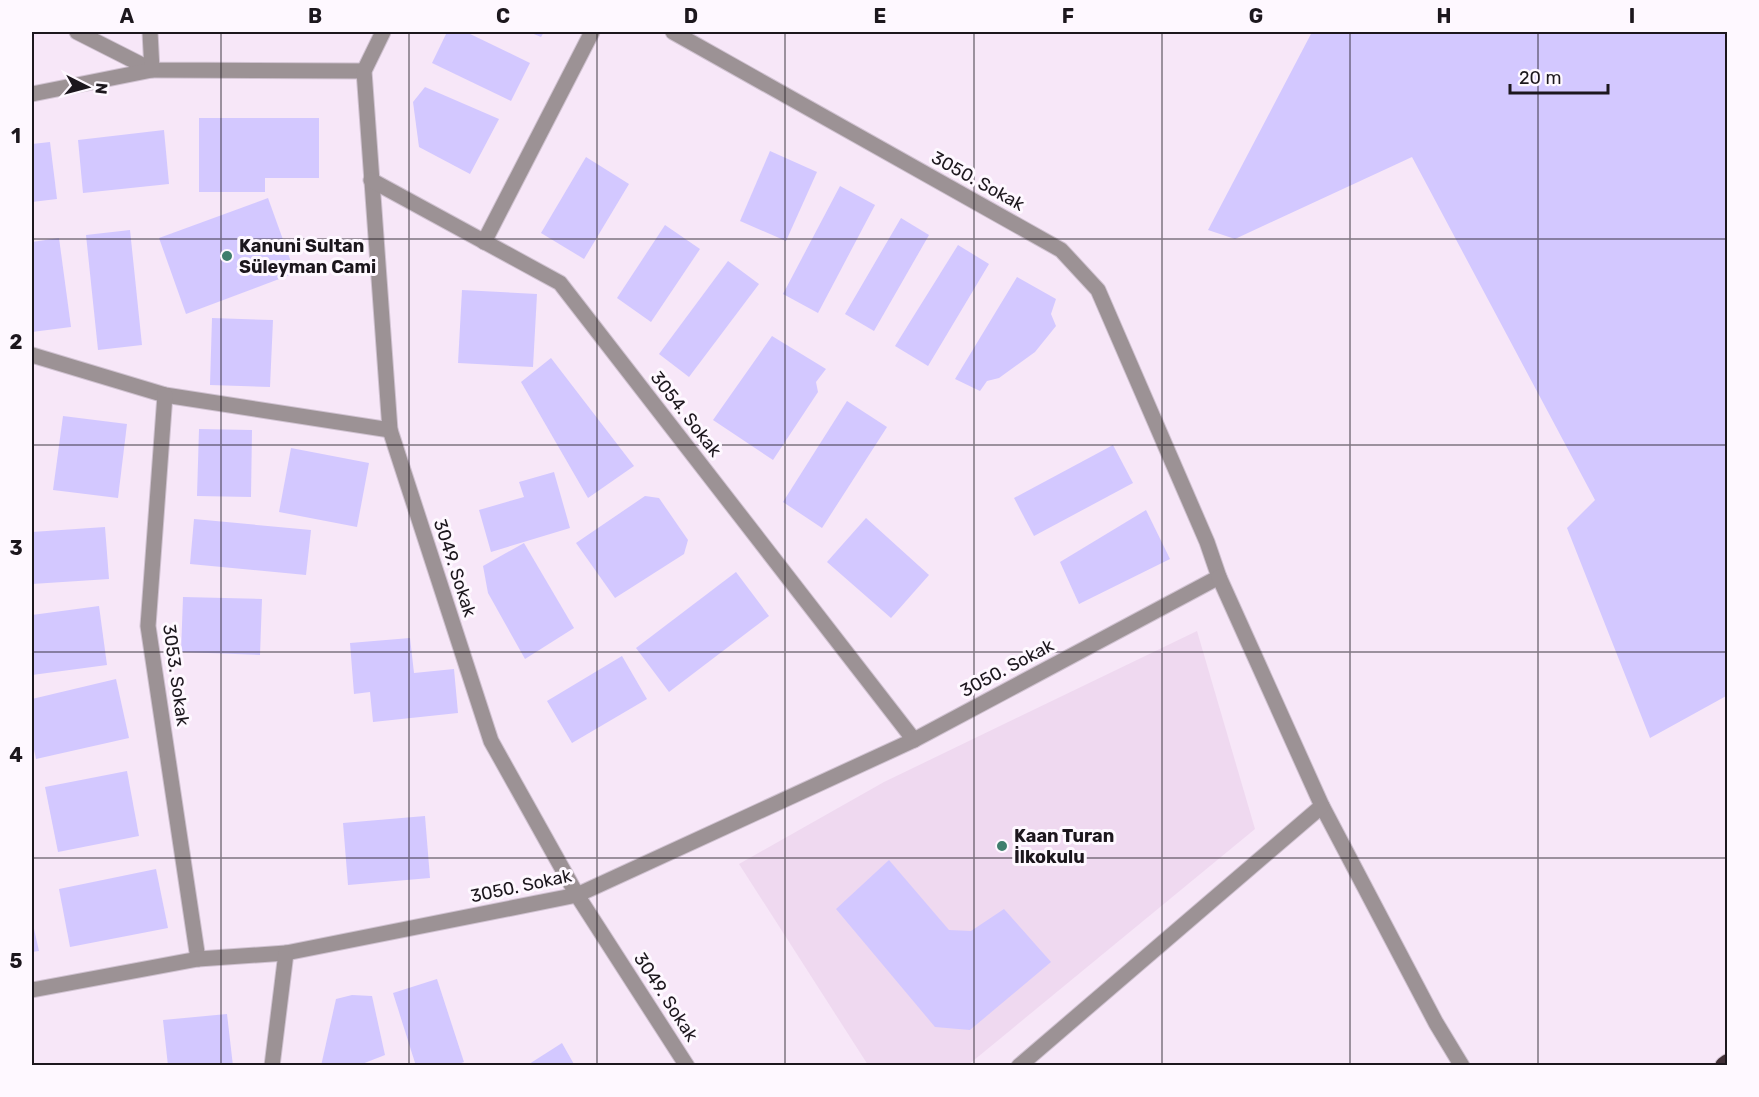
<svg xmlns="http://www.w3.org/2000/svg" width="1759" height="1097" viewBox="0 0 1759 1097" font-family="Rubik,sans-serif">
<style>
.built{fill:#efd9f0}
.building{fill:#d3c8ff}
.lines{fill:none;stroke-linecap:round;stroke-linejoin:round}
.minor-casing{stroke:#d0c2d1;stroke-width:17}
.highway-casing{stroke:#d0c2d1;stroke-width:20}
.minor{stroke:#9c9295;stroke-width:15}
.highway{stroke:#423037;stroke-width:18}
.grid{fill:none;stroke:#1c171d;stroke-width:1.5;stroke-opacity:0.55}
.poi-dot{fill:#3e7e6d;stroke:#fef8ff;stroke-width:2}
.labels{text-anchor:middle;stroke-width:6;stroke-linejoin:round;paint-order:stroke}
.street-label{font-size:18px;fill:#1c171d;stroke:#fef8ff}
.poi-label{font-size:18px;font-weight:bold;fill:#1c171d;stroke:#fef8ff;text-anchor:start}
.neatline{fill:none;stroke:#1c171d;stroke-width:2}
.grid-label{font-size:20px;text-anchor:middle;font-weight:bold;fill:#1c171d}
</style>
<rect width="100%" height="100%" fill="#f7e7f8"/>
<polygon class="built" points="1197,631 1255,829 968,1065 868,1065 739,864 884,782"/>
<g class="building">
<polygon points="447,32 466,32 530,63 511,101 432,63"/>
<polygon points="529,32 544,32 541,37"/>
<polygon points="1312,32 1728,32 1728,695 1650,738 1567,528 1595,500 1412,157 1235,239 1208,230"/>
<polygon points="425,87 499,119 470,174 419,147 413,102"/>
<polygon points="199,118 319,118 319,178 265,178 265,192 199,192"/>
<polygon points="164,130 169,184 83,193 78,140"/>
<polygon points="50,142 57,199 32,202 32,144"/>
<polygon points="770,151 817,172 786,241 740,221"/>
<polygon points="586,157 629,184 584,259 541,233"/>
<polygon points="840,186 875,205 818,313 783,294"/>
<polygon points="268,198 295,273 186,314 159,238"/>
<polygon points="901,218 929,235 874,331 845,314"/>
<polygon points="665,225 700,249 651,322 617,298"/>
<polygon points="130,230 142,345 98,350 86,235"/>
<polygon points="59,238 71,327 32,332 32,242"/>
<polygon points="958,245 989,264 928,366 895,346"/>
<polygon points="728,261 759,284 689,377 659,354"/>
<polygon points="1017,277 1056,299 1051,314 1056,326 1035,352 999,378 987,381 980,391 955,379"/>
<polygon points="462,290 537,294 533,367 458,363"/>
<polygon points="212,318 273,320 270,387 210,385"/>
<polygon points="772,336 826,369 816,382 818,392 773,460 713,420"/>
<polygon points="551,358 634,466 588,498 521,382"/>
<polygon points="847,401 887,427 822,528 783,502"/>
<polygon points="63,416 127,424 118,498 53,490"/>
<polygon points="199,429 252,430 251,497 197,496"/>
<polygon points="1113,445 1133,483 1034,536 1014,498"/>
<polygon points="291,448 369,463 357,527 279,512"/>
<polygon points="554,472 570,528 491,552 479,510 524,497 519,482"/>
<polygon points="645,496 659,498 688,540 684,554 615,598 576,543"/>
<polygon points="1146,510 1170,559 1079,604 1060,562"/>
<polygon points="866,518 929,575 891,618 827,562"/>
<polygon points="194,519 311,530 306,575 190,564"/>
<polygon points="105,527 109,579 32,584 32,532"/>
<polygon points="524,543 574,628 525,659 488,593 483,566"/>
<polygon points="736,572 769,616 669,692 636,648"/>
<polygon points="183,597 262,599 260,655 181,652"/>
<polygon points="99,606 107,665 32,675 32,615"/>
<polygon points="410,638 414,673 454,669 458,713 373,722 370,692 354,694 350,643"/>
<polygon points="622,656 647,699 572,743 547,701"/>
<polygon points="116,679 129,738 36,759 32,740 32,699"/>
<polygon points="127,771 139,836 58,852 45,787"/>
<polygon points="425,816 430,878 348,885 343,823"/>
<polygon points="889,860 949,930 971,931 1004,909 1051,962 970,1030 935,1027 836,909"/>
<polygon points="156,869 168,928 70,947 59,889"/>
<polygon points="32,920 39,951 32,952"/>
<polygon points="437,979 464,1062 454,1066 416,1066 393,993"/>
<polygon points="352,995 372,996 385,1055 357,1066 321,1066 336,999"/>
<polygon points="227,1014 233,1066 168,1066 163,1020"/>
<polygon points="562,1043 575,1066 526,1066"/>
</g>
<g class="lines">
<g class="minor-casing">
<g id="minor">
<polyline points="77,32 152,70 364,71"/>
<polyline points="383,32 364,71 390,430 491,741 577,895 687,1066"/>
<polyline points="32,94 152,70 150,32"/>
<polyline points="371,180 560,283 914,740"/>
<polyline points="484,242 592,32"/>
<polyline points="32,355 165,395 390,430"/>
<polyline points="165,395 148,626 198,959"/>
<polyline points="1322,806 1436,1023 1462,1066"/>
<polyline points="32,990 198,959 286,953 577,895 914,740 1219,577 1207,542 1098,290 1061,250 673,32"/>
<polyline points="272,1066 286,953"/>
<polyline points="1019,1066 1322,806 1219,577"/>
</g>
</g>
<g class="highway-casing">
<polyline id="highway" points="1724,1066 1728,1063"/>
</g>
<use href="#minor" class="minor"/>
<use href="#highway" class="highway"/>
</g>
<path class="grid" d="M221,32V1066M409,32V1066M597,32V1066M785,32V1066M974,32V1066M1162,32V1066M1350,32V1066M1538,32V1066M32,239H1728M32,445H1728M32,652H1728M32,858H1728"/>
<g class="poi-dot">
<circle cx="227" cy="256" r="6"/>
<circle cx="1002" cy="846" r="6"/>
</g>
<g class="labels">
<g class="street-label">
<text transform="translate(978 181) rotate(29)" y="6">3050. Sokak</text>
<text transform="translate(686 414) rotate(52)" y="6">3054. Sokak</text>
<text transform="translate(455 568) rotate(72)" y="6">3049. Sokak</text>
<text transform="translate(1007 668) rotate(-28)" y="6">3050. Sokak</text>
<text transform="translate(176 675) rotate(82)" y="6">3053. Sokak</text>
<text transform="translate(521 886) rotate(-12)" y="6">3050. Sokak</text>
<text transform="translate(666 997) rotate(57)" y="6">3049. Sokak</text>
</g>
<g class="poi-label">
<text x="239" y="252">Kanuni Sultan<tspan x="239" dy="21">Süleyman Cami</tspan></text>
<text x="1014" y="842">Kaan Turan<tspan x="1014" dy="21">İlkokulu</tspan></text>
</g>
</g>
<rect width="1759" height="1097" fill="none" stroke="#fef8ff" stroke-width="66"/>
<g transform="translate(87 87) rotate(96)" stroke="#fef8ff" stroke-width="4.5" paint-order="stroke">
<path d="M0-4.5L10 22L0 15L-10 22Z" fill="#1c171d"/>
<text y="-9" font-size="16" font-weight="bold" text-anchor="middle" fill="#1c171d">N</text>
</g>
<path d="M1510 84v9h98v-9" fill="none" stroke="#1c171d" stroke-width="3"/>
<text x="1519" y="84" font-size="18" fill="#1c171d" stroke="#fef8ff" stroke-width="4.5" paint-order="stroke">20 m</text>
<rect x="33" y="33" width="1693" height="1031" class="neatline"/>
<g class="grid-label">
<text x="127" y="23">A</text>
<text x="315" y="23">B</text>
<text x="503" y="23">C</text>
<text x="691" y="23">D</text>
<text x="880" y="23">E</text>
<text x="1068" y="23">F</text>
<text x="1256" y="23">G</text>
<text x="1444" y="23">H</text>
<text x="1632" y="23">I</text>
<text x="16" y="143">1</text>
<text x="16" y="349">2</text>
<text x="16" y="555">3</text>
<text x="16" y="762">4</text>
<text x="16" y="968">5</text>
</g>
</svg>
